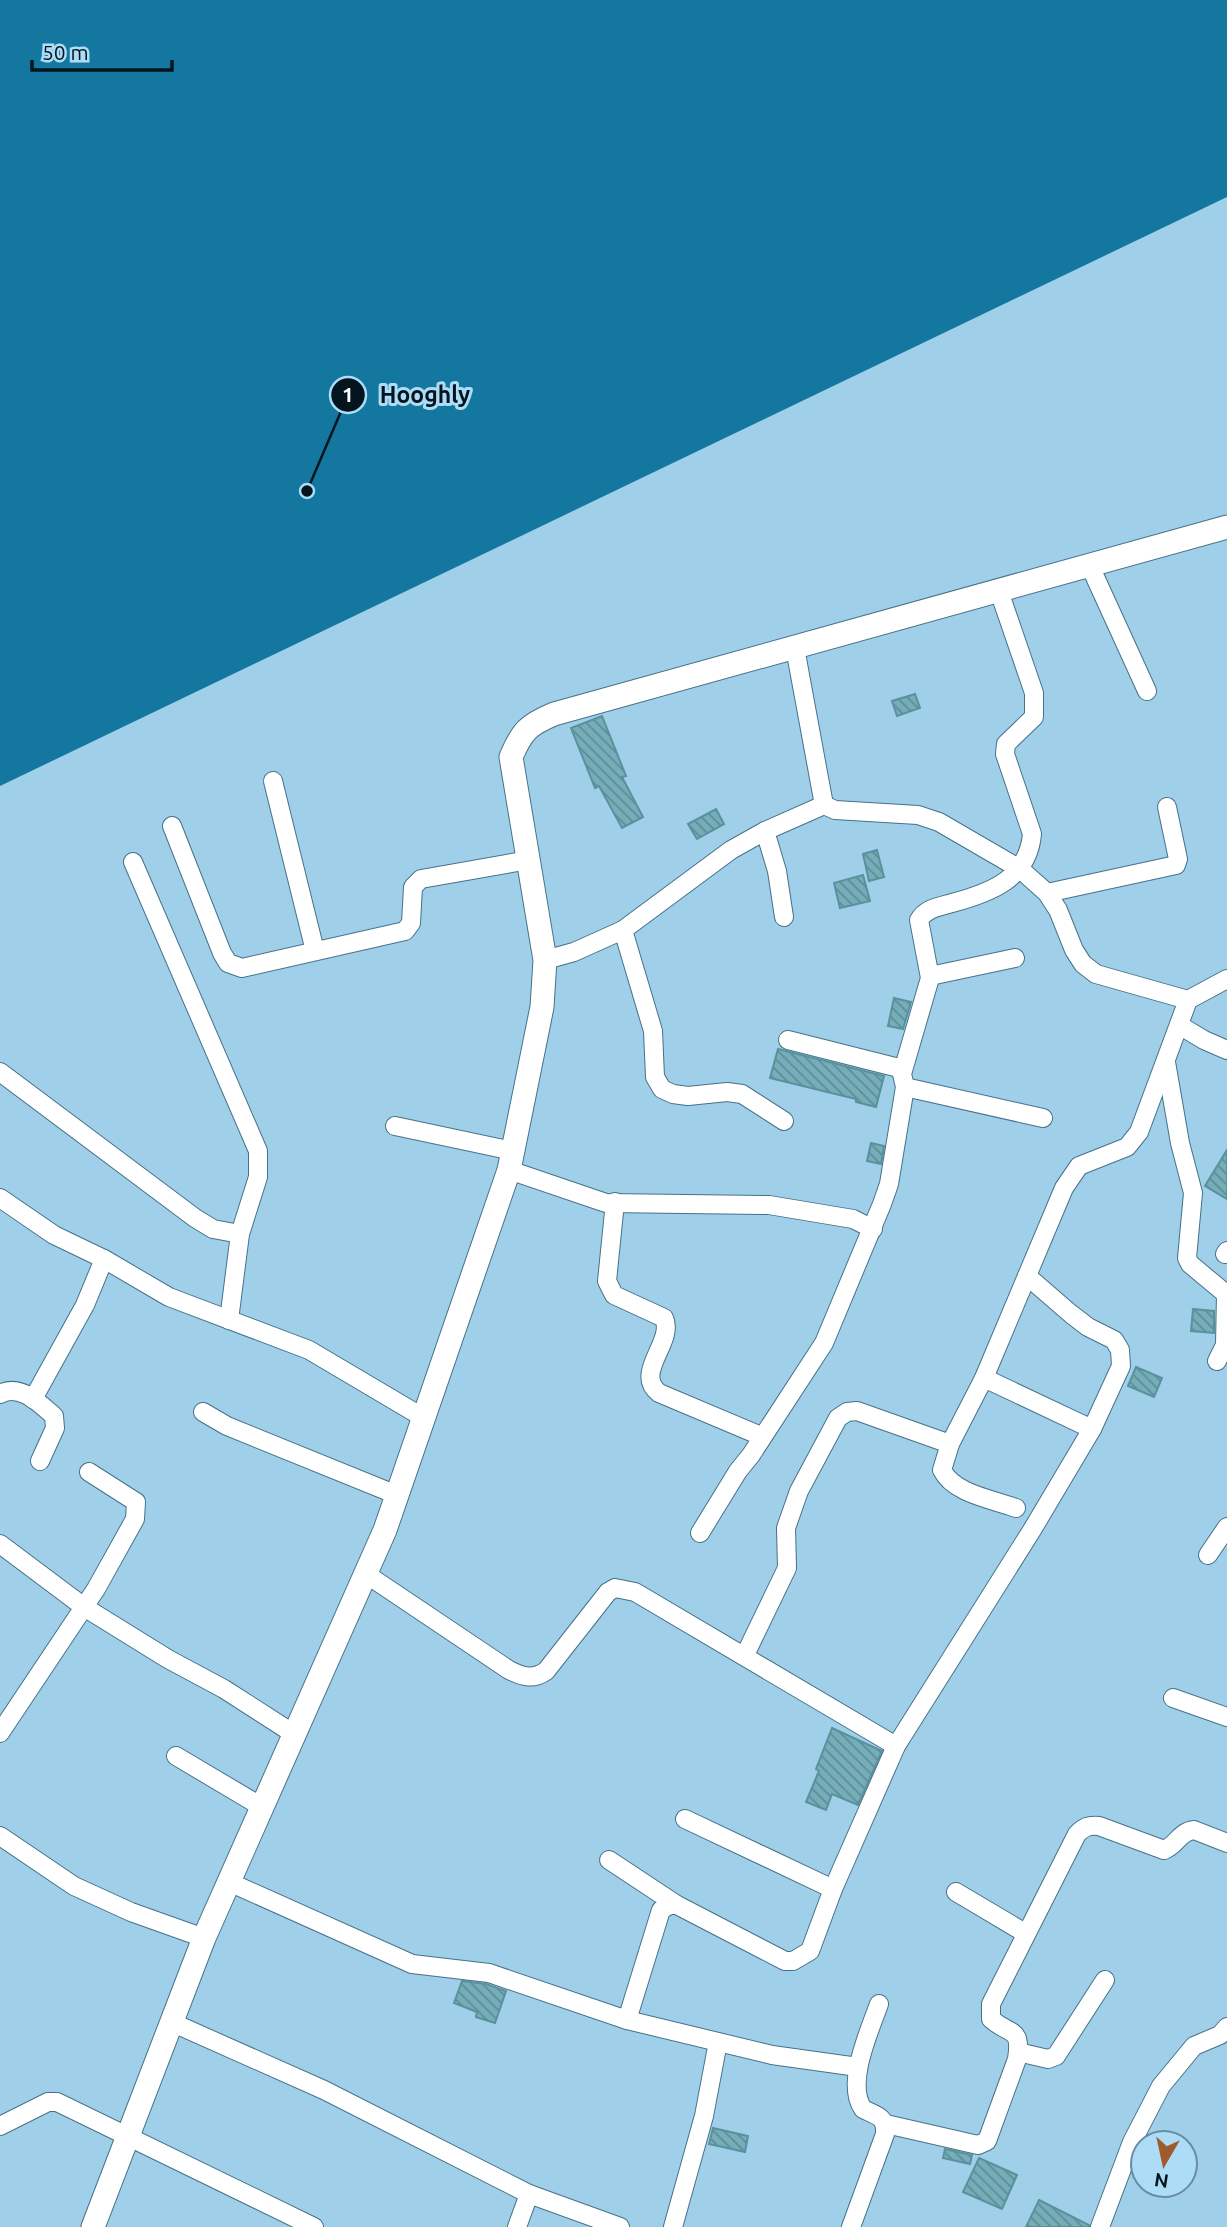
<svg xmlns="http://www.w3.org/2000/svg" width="1227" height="2227" viewBox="0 0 1227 2227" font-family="Ubuntu,sans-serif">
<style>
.water{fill:#14779f}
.building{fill:url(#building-back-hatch);stroke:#59919c;stroke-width:2}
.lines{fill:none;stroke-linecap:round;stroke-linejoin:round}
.minor-casing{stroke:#457289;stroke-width:20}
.tertiary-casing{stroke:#457289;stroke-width:25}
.minor{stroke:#fff;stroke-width:18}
.tertiary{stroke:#fff;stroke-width:23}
.leader{fill:none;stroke:#04151f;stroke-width:2.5}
.callout-dot{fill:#04151f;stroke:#acdcf6;stroke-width:2.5}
.mark-label{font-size:21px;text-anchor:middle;font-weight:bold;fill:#fff}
.callout-label{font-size:23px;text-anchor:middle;font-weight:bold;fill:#04151f;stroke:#acdcf6;stroke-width:6;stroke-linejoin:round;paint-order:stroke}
</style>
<defs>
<pattern id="building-back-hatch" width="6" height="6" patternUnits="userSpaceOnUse" patternTransform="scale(1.75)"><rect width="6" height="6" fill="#75adb9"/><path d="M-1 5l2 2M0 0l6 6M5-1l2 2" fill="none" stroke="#5e8c96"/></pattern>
</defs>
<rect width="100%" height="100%" fill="#a0cfe9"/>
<polygon class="water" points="0,0 1227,0 1227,197 0,786"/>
<g class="building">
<polygon points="915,694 920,708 897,716 892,701"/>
<polygon points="602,716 626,776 622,777 643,817 622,828 599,786 595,788 571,728"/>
<polygon points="716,809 724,824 697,839 688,824"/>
<polygon points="877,850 884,877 869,881 863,854"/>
<polygon points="863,875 870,901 840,908 834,883"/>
<polygon points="894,998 911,1002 903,1029 888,1026"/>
<polygon points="778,1049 884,1076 876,1107 856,1102 856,1099 770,1078"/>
<polygon points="871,1143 884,1146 881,1164 867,1161"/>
<polygon points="1227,1150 1227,1199 1205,1186"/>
<polygon points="1193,1309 1214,1311 1214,1333 1191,1331"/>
<polygon points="1136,1367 1162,1378 1154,1397 1128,1386"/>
<polygon points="832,1728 882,1751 858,1805 832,1794 826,1810 806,1802 819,1771 816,1769"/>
<polygon points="462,1981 486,1984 506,1991 495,2023 476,2017 477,2012 454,2003"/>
<polygon points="713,2128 748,2136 745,2152 709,2144"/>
<polygon points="945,2149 972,2155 970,2164 943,2158"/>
<polygon points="979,2158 1017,2175 1002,2209 963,2192"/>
<polygon points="1039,2200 1089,2225 1089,2227 1026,2227"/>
</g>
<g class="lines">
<g class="minor-casing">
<g id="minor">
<polyline points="1090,566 1147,691"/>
<polyline points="795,648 824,805"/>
<polyline points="273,781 315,951"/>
<polyline points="172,826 222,953 228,963 242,968 405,931 411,923 413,887 421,879 529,860"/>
<polyline points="765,831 777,871 784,917"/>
<polyline points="133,862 258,1151 258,1177 240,1234 229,1320"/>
<polyline points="1047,893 1176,865 1178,859 1167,807"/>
<polyline points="623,930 653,1031 655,1077 662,1089 673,1094 688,1096 727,1092 742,1094 784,1121"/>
<polyline points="545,960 574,952 623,930 731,850 765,831 824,805 835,810 918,815 939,822 1020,869 1047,893 1058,910 1074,950 1083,964 1096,974 1188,1000"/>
<polyline points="930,976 1015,958"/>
<polyline points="1179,1025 1204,1040 1227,1050"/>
<polyline points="788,1040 903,1069"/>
<polyline points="1166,1062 1180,1143 1193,1193 1187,1258 1190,1264 1226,1294 1225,1345 1217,1361"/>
<polyline points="0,1072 195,1218 213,1229 240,1234"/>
<polyline points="905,1087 1043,1118"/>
<polyline points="395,1126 513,1151"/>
<polyline points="509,1170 606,1203 769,1205 853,1219 873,1229"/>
<polyline points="0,1198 54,1235 104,1259 169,1297 309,1350 424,1418"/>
<path d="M615,1202L607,1281L614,1295L664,1318C675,1342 633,1373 659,1393L761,1436"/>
<polyline points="1225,1254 1227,1251"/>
<polyline points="984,1378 1092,1429"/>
<path d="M0,1394C20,1383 40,1404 54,1416L55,1428L40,1461"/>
<polyline points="33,1399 85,1305 104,1259"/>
<polyline points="203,1412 227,1426 397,1495"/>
<path d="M1016,1508C992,1499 954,1494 942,1470L950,1444L984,1378L1064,1188L1079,1166L1127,1147L1139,1132L1188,1000L1227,979"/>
<path d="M700,1533L738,1471L751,1455L824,1343L882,1204L889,1184L905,1087L902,1074L930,978L919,920C926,908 939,907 952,903C990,893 1028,879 1032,834L1005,754L1006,744L1034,717V693L999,591"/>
<polyline points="0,1544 84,1607 168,1659 224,1689 294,1734"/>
<polyline points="1208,1555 1227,1527"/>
<path d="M366,1574L509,1670C523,1677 533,1680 546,1671L608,1592L615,1588L635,1592L896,1746"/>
<polyline points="745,1655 787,1568 786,1528 799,1491 838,1418 847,1412 857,1411 950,1444"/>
<polyline points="1173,1698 1227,1717"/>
<polyline points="0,1733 96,1589 135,1519 136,1502 89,1472"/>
<polyline points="176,1756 262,1807"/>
<polyline points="685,1819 833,1889"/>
<polyline points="0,1836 74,1886 131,1912 204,1938"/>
<polyline points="609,1860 677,1905"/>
<polyline points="229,1882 412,1964 489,1973 627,2020 772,2055 858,2067"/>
<polyline points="956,1892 1025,1933"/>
<polyline points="627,2020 661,1910 670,1905 677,1905 785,1961 793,1961 810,1951 833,1889 896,1746 1032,1530 1092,1429 1121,1366 1120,1350 1114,1340 1088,1327 1071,1314 1027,1276"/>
<polyline points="171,2022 324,2090 529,2194 620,2227"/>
<polyline points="1018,2052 1048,2059 1056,2056 1105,1980"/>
<path d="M886,2124L978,2145L987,2141L1017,2059C1022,2026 1010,2036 991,2019V2004L1077,1834C1084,1827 1088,1825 1099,1826L1164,1850C1177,1845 1179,1832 1194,1830L1227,1843"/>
<polyline points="0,2126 48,2102 57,2102 314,2227"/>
<polyline points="517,2227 529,2194"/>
<polyline points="673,2227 704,2116 718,2042"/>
<path d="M851,2227L885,2134C886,2116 877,2116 863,2109C845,2083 870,2030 879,2004"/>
<polyline points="1100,2227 1132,2142 1161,2086 1194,2046 1220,2035 1227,2027"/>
</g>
</g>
<g class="tertiary-casing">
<path id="tertiary" d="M93,2227L204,1938L385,1530L509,1170L542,1007L545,960L511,757C522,731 528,725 554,714L1227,527"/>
</g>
<use href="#minor" class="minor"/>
<use href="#tertiary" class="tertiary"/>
</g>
<path class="leader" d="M307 491L348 395"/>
<g class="callout-dot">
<circle cx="307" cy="491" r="7"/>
<circle cx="348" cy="395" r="18"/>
</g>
<g class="mark-label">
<text x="348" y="402">1</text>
</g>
<g class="callout-label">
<text x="425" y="403">Hooghly</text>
</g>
<g transform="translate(1164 2164) rotate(189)"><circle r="33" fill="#acdcf6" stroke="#698ca0" stroke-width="2"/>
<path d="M0-5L12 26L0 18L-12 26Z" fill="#9f5b2c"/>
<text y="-10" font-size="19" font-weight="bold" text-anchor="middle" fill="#04151f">N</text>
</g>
<path d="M32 60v10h140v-10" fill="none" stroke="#04151f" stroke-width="3.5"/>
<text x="42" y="60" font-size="21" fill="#04151f" stroke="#acdcf6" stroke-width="5" paint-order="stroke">50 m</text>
</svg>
